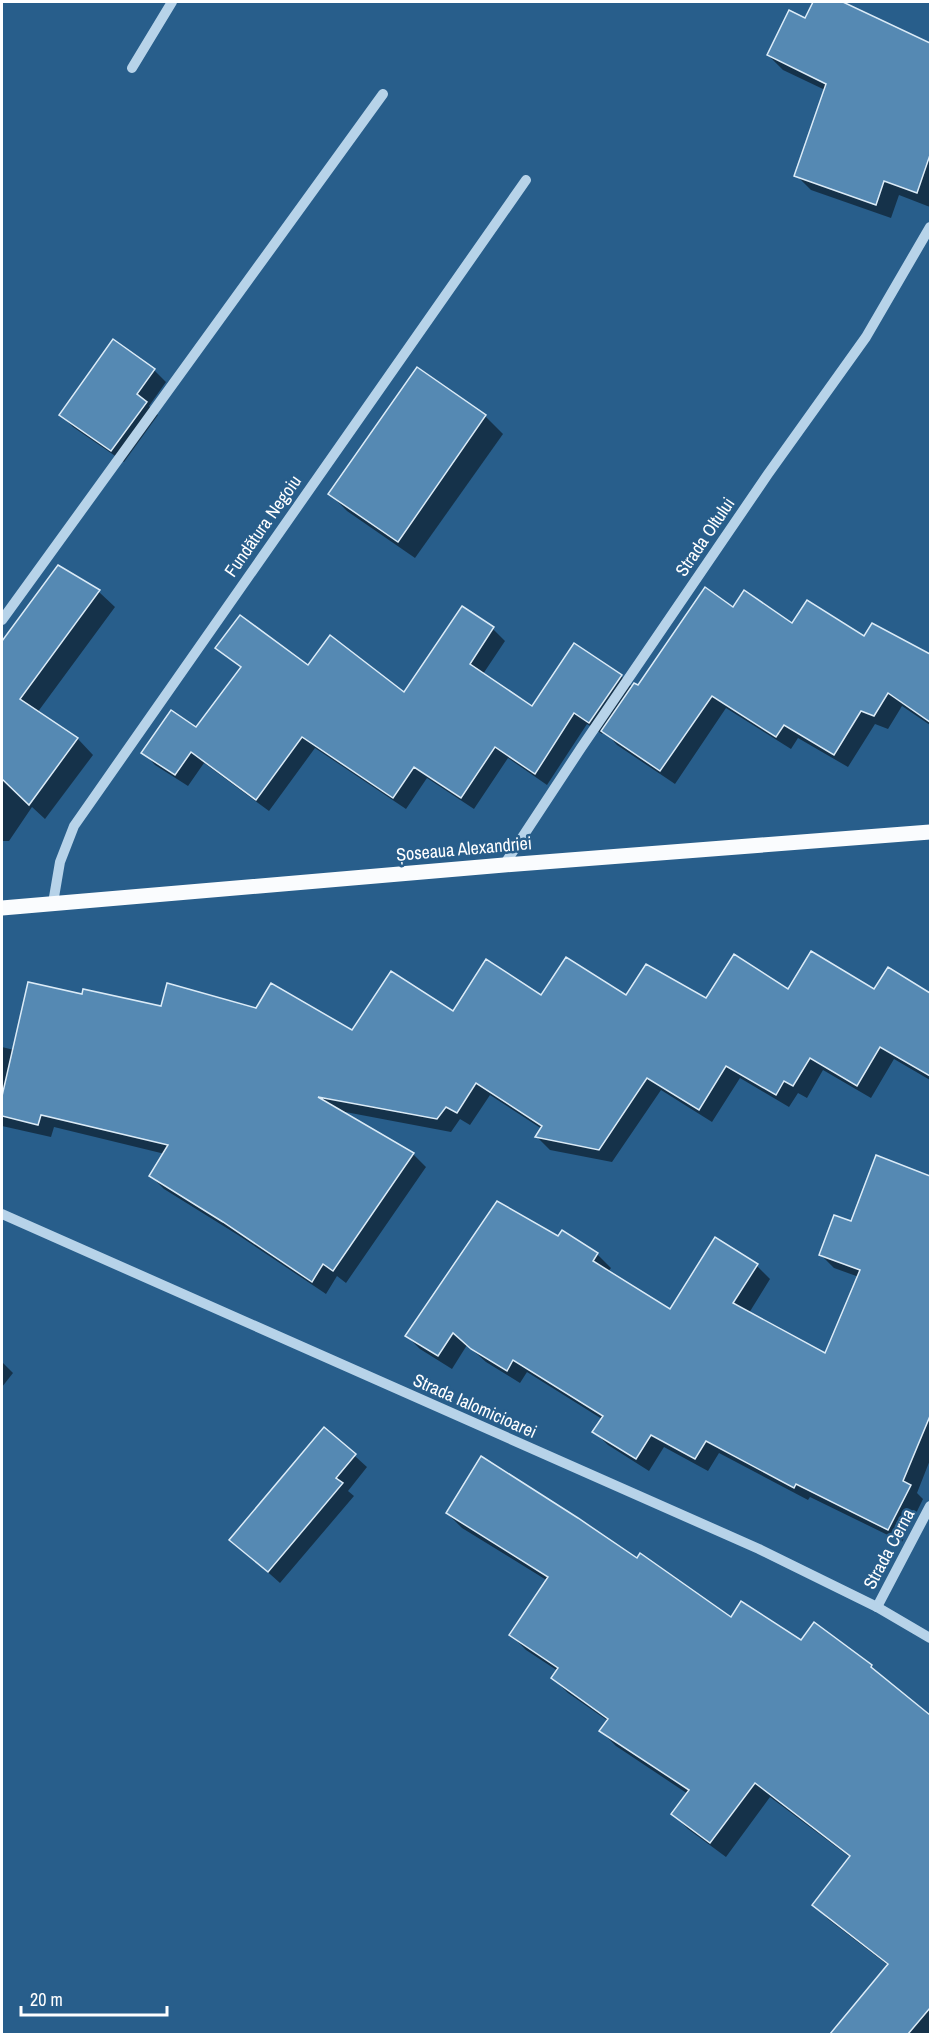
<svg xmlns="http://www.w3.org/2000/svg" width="932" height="2036" viewBox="0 0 932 2036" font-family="'Archivo Narrow',sans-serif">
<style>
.shadow{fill:#0007}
.building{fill:#5589b3;stroke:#dbebf7;stroke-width:1.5}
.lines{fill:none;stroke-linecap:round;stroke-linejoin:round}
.minor{stroke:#b7d3e9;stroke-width:10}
.major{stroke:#fafcfe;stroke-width:15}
.labels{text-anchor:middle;stroke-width:5;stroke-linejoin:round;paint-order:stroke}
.street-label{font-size:18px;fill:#fff;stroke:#285e8b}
</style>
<rect width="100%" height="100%" fill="#285e8b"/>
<g class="shadow">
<polygon points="814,2 840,2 930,45 930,207 899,195 891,218 811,190 796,175 825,90 783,70 768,55 806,20"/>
<polygon points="417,369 486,417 503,434 415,558 347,511 330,494"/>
<polygon points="154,370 166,382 149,406 158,415 124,462 73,427 61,415"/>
<polygon points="58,567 99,592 115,607 37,713 78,739 93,755 45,819 32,807 9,841 2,841 2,644"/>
<polygon points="463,608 493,629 505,641 483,674 533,708 621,676 633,688 638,687 733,609 792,625 864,638 872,625 930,656 930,725 902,706 888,729 875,724 848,767 798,738 791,749 726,708 675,784 617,745 604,731 602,734 587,724 547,785 508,758 474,809 427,778 406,809 315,748 269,811 204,763 188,786 155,765 143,752 196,729 242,669 217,648 308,667 404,694"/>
<polygon points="888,969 930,994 930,1080 894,1059 871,1098 823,1070 807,1098 798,1093 789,1107 740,1078 712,1122 661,1090 612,1162 550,1150 537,1137 542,1129 490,1095 470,1125 460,1119 451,1132 340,1111 413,1154 426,1167 346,1283 337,1276 326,1294 238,1235 164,1189 151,1176 165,1154 54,1127 51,1137 2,1126 2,1047 14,1050 83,996 162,1008 257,1010 353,1032 541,997 626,997 707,1000 789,991 875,991"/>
<polygon points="877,1157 930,1178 930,1460 917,1493 923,1499 902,1542 810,1497 808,1500 719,1453 708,1471 664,1447 649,1471 608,1445 594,1432 602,1419 527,1372 520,1383 486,1362 467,1345 452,1369 420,1349 407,1336 558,1238 562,1232 597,1254 611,1268 608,1272 671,1311 757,1266 770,1279 749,1313 826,1355 859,1277 834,1268 821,1255 851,1223"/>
<polygon points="2,1362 13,1373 2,1387"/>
<polygon points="325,1429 367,1467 348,1491 354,1496 280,1583 232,1540"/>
<polygon points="447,1513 637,1560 731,1619 871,1666 930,1721 930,2034 832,2034 889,1966 829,1920 814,1905 851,1858 770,1797 726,1857 688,1829 673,1814 688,1794 616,1746 601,1731 608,1721 568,1693 553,1678 558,1671 526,1650 511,1635 548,1581 462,1528"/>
</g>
<g class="building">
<polygon points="813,2 843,2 930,43 930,155 917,193 884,181 876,205 794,176 826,84 767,55 789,10 805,18"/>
<polygon points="113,339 155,369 137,394 147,402 111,451 59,415"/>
<polygon points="417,367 486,415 398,542 328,494"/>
<polygon points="58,565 100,590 20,699 78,738 29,805 2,779 2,641"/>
<polygon points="705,587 733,607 744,590 792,623 807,600 864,636 872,623 930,654 930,722 888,693 874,716 861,711 834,755 784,725 776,737 712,696 660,771 601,731 634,683 638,685"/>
<polygon points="462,606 494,627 470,664 532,706 574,643 622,675 589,723 574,713 535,774 495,747 461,798 414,767 393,798 302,737 256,800 191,752 175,775 141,753 171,710 196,727 241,667 215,648 240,615 308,665 330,635 404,692"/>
<polygon points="811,951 874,989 888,967 930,993 930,1076 880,1047 857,1086 810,1058 793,1086 784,1081 776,1095 726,1066 699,1110 647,1078 599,1150 535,1137 542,1126 476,1083 457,1113 446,1107 437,1119 318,1097 414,1153 333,1271 323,1264 312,1282 223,1222 149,1176 168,1145 41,1115 38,1125 2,1116 2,1096 28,982 82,994 83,989 161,1006 167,983 256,1008 271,983 352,1030 391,971 453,1011 486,959 541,995 566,957 626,995 646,964 706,998 734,954 788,989"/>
<polygon points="876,1155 930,1176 930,1416 903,1481 911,1485 888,1530 796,1484 794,1488 706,1441 695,1459 651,1435 636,1459 592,1432 603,1416 513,1360 507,1371 471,1349 453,1333 438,1356 405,1336 497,1201 558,1236 562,1230 598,1253 593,1261 670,1309 715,1237 758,1264 733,1303 825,1353 860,1270 819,1255 834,1215 851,1221"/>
<polygon points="324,1427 356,1454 336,1478 343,1483 268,1572 229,1540"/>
<polygon points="481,1456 578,1518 637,1558 640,1553 731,1617 741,1601 801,1640 814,1622 872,1665 871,1667 930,1715 930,2008 908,2034 830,2034 888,1964 812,1905 850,1856 755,1783 710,1843 671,1814 689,1790 599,1731 608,1719 551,1678 558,1668 509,1635 548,1577 446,1513"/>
</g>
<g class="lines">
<g class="minor">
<polyline points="132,68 172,2"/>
<polyline points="2,620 383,94"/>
<polyline points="504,865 581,748 768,474 866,337 930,227"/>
<polyline points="53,903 60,862 74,826 526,180"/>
<polyline points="2,1214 759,1549 877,1607 930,1638"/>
<polyline points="877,1607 930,1506"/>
</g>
<polyline class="major" points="2,908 504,865 930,832"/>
</g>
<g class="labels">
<g class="street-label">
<text transform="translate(263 526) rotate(-55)" y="6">Fundătura Negoiu</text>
<text transform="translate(705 537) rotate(-56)" y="6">Strada Oltului</text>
<text transform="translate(464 849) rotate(-5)" y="6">Șoseaua Alexandriei</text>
<text transform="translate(475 1406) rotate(24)" y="6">Strada Ialomicioarei</text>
<text transform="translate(889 1549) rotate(-62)" y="6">Strada Cerna</text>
</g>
</g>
<rect width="932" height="2036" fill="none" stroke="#ffffff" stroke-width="6"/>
<path d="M21 2006v9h146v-9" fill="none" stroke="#ffffff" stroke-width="3"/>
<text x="30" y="2006" font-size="18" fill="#ffffff" stroke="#285e8b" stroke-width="4.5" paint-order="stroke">20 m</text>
</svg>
